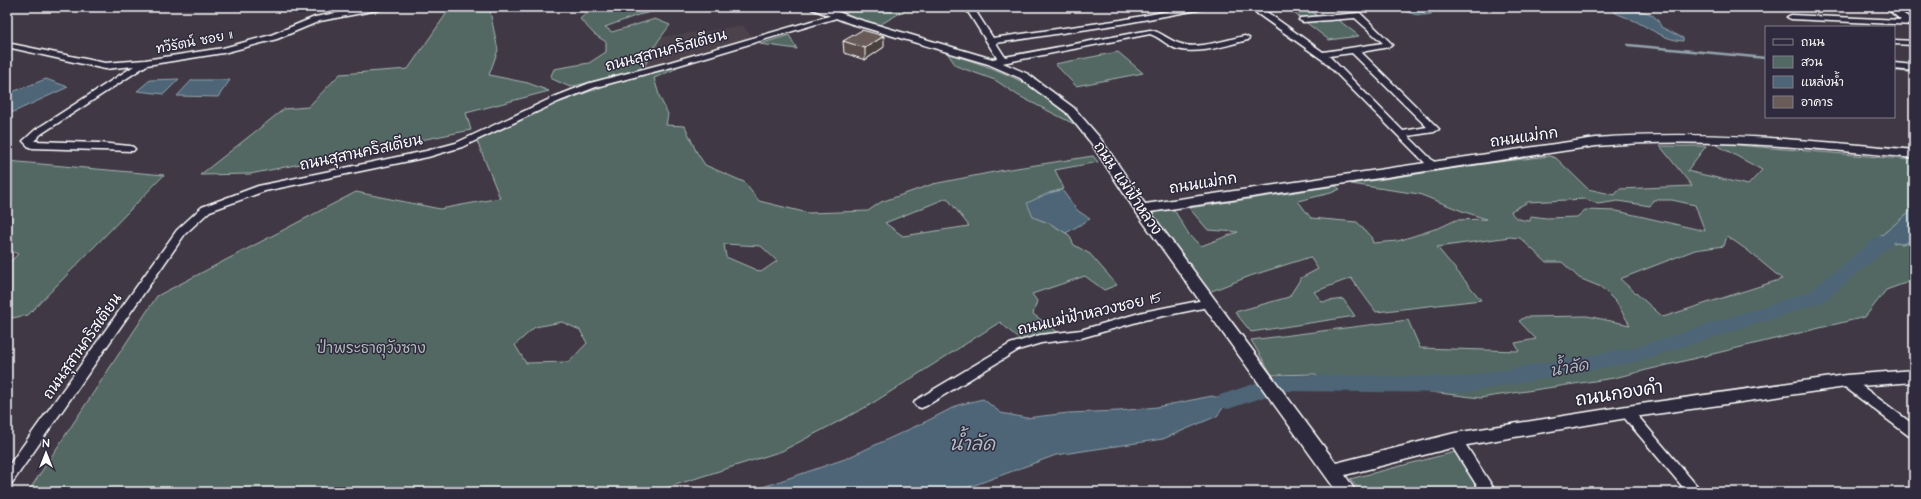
<svg xmlns="http://www.w3.org/2000/svg" width="1921" height="499" viewBox="0 0 1921 499" font-family="'Architects Daughter','Playpen Sans Thai',sans-serif">
<style>
.built{fill:#4c434b}
.green{fill:#526863;stroke:#a8b4b1;fill-rule:evenodd}
.water{fill:#4d6577;stroke:#94a3ad}
.lines{fill:none;stroke-linecap:round;stroke-linejoin:round}
.stream{stroke:#94a3ad;stroke-width:2.5}
.river{fill:#4d6577;fill-rule:evenodd}
.minor-casing{stroke:#fff;stroke-width:3}
.tertiary-casing{stroke:#fff;stroke-width:3}
.minor{fill:#2f2a3d;fill-rule:evenodd}
.tertiary{fill:#2f2a3d;fill-rule:evenodd}
.wall{fill:#5a4e4c;stroke:#fff}
.shaded-wall{fill:#4a403e;stroke:#fff}
.building{fill:#695b58;stroke:#fff}
.labels{text-anchor:middle;stroke-width:3;stroke-linejoin:round;paint-order:stroke}
.far-street-label{font-size:13px;fill:#fff;stroke:#2f2a3d}
.street-label{font-size:15px;fill:#fff;stroke:#2f2a3d}
.park-label{font-size:15px;fill:#b1bbb9;stroke:#2f2a3d}
.water-label{font-size:16px;font-style:italic;fill:#afbac2;stroke:#2f2a3d}
.near-street-label{font-size:18px;fill:#fff;stroke:#2f2a3d}
.near-water-label{font-size:19px;font-style:italic;fill:#afbac2;stroke:#2f2a3d}
</style>
<rect width="100%" height="100%" fill="#403945"/>
<filter id="ink" filterUnits="userSpaceOnUse"><feTurbulence type="fractalNoise" baseFrequency=".025" numOctaves="2"/><feDisplacementMap in="SourceGraphic" scale="8" xChannelSelector="R" yChannelSelector="G"/><feConvolveMatrix kernelMatrix="1 2 1 2 8 2 1 2 1" color-interpolation-filters="sRGB"/></filter>
<g filter="url(#ink)">
<polygon class="built" points="743,26 754,39 643,69 661,37"/>
<g class="green">
<polygon points="451,7 489,7 498,50 489,75 528,83 549,91 466,113 471,130 250,174 200,175 284,109 308,107 340,74 408,69"/>
<polygon points="594,7 674,7 638,15 605,27 612,32 655,19 670,25 658,41 643,69 570,87 550,78 554,69 589,63 606,52 606,42 594,34 580,19"/>
<polygon points="822,7 910,7 878,26"/>
<polygon points="1286,7 1307,7 1321,19 1336,18 1359,36 1329,40"/>
<polygon points="789,35 797,49 760,44"/>
<polygon points="1118,52 1143,73 1076,86 1055,64"/>
<path d="M948,54C987,65 1027,79 1059,107C1065,112 1070,119 1076,125L1019,96L995,80L956,66Z"/>
<path d="M678,66L673,70L654,78L660,98L668,114L666,125L685,126L696,151L705,165L744,182L759,201L808,213L868,211L881,202L933,184L1004,170L1093,156L1098,162L1055,170L1064,189L1049,193L1033,217L1051,224L1069,235L1074,245L1090,254L1117,285L1104,290L1085,276L1032,294L1037,301L1033,314L1059,333L1030,341H1021L1000,322L868,406L782,451L653,492H28L157,296L356,192L440,209L500,198L477,141L549,106L619,81ZM947,198L969,226L903,236L885,223ZM724,244L761,246L777,261L761,272L726,257ZM562,322L580,330L587,343L569,362L526,363L515,345L535,327Z"/>
<path d="M1713,143L1914,160V208L1876,240L1902,244L1914,240V266L1912,267L1914,280L1886,290L1865,317L1614,378L1480,398L1398,388H1320L1316,374L1272,375L1251,340L1408,320L1420,348L1519,351L1515,343L1536,339L1519,321L1525,317L1587,316L1630,325L1616,302L1601,287L1579,278L1562,262H1546L1520,238L1510,237L1437,247L1481,300L1376,312L1351,278L1314,292L1322,302L1343,299L1355,316L1251,332L1235,312L1289,297L1301,278L1318,269L1310,257L1250,276L1209,292L1153,220L1154,211L1174,210L1190,236L1201,246L1238,232L1208,230L1189,208L1336,186L1340,189L1331,193L1298,201L1311,218L1357,222L1371,237L1373,243L1398,241L1441,227L1456,220L1486,219L1462,211L1419,194L1351,184L1490,163L1549,156L1556,158L1588,189L1615,195L1619,189L1692,186L1660,146H1706L1687,171L1748,185L1762,170ZM1585,199L1598,204L1618,201L1650,206L1653,200H1672L1695,205L1705,231L1617,211L1585,210L1577,217L1546,218L1531,216L1530,221C1522,220 1513,219 1511,211L1528,202ZM1727,236L1747,250L1782,279L1663,317L1620,279L1695,250L1724,246Z"/>
<polygon points="7,161 164,175 28,315 7,319 7,265 18,254 7,249"/>
<polygon points="1455,452 1485,485 1460,492 1361,492 1350,479"/>
</g>
<g class="water">
<path d="M1407,7H1427L1432,11L1431,14C1421,16 1414,15 1405,11Z"/>
<path d="M1618,8C1636,13 1654,7 1661,27L1683,38V41C1666,40 1652,30 1637,22C1629,18 1621,16 1614,12V9Z"/>
<polygon points="46,79 68,87 7,115 7,94"/>
<polygon points="179,79 164,94 137,91 150,80"/>
<polygon points="192,80 230,80 218,97 177,96"/>
<polygon points="1062,190 1077,210 1090,219 1066,233 1051,224 1033,217 1027,203 1049,193"/>
<polygon points="1914,208 1914,240 1902,244 1876,240"/>
<polygon points="1212,396 1228,401 1217,416 1163,439 1056,455 956,492 748,492 845,459 927,421 958,405 983,399 1001,413 1026,418 1068,413 1119,411 1157,407"/>
</g>
<g class="lines">
<g class="stream">
<polyline points="1628,45 1766,58"/>
<polyline points="1894,70 1914,72"/>
</g>
<polygon class="river" points="1884,235 1891,237 1893,241 1891,245 1823,302 1636,362 1463,393 1282,391 1228,409 1220,407 1217,401 1220,395 1281,375 1463,377 1634,348 1809,292 1877,237"/>
<g class="minor-casing">
<g id="minor">
<polygon points="367,7 387,7 383,9 320,21 277,39 223,53 147,65 41,134 34,141 99,143 130,146 133,147 135,149 133,151 32,148 29,147 23,141 35,130 134,66 105,69 7,47 7,43 105,63 145,60 223,48 271,35 315,17"/>
<path d="M965,7H973L993,38L1121,20L1190,7H1207L1203,9L1121,24L996,43L1005,57L1150,30C1162,32 1169,41 1181,44C1197,50 1228,39 1245,36L1249,38L1248,40C1227,45 1199,55 1177,49C1167,46 1160,37 1150,34L992,65L988,62L989,60L997,58Z"/>
<polygon points="1885,7 1894,7 1914,21 1914,25 1791,19 1787,17 1791,15 1901,20"/>
<path d="M1255,8H1261L1323,52L1383,43L1355,18L1303,22L1299,20L1300,18L1360,13L1393,45L1389,47L1361,52L1439,129L1434,132L1408,136L1438,166L1436,168H1430L1324,61L1255,12ZM1352,53L1427,127L1403,131L1329,56Z"/>
<polygon points="836,14 842,14 843,16 676,66 596,87 560,101 462,147 428,157 265,191 210,211 185,234 12,483 7,485 7,468 177,230 202,207 258,186 426,151 456,143 554,97 590,83 670,62"/>
<polygon points="1894,40 1914,41 1914,45 1894,44"/>
<polygon points="1894,63 1914,65 1914,71 1894,69"/>
<polygon points="1209,299 1215,303 1213,306 1144,320 1081,338 1041,343 1018,350 926,406 921,408 916,406 914,403 916,400 1010,344 1040,335 1081,330 1143,312"/>
<polygon points="1846,376 1851,378 1914,425 1914,437 1909,436 1841,384 1840,381 1841,378"/>
<polygon points="1627,407 1632,409 1702,492 1687,492 1622,415 1620,412 1622,409"/>
<polygon points="1455,435 1460,436 1496,492 1481,492 1448,440 1450,436"/>
</g>
</g>
<g class="tertiary-casing">
<path id="tertiary" d="M811,7H825L857,19L996,60L1028,74L1074,108L1100,138L1145,204L1596,138C1703,130 1808,140 1914,150V158C1808,147 1703,137 1596,146L1150,212L1336,463L1455,433L1627,406L1846,375L1914,370V382L1846,387L1627,418L1455,447L1345,475L1356,492H1337L1136,212L1091,143L1066,112L1020,78L988,64L849,23L812,9Z"/>
</g>
<use href="#minor" class="minor"/>
<use href="#tertiary" class="tertiary"/>
</g>
<polygon class="wall" points="843,41 884,47 865,60 844,53"/>
<polygon class="shaded-wall" points="884,36 884,47 865,60 865,48"/>
<polygon class="building" points="862,30 884,36 865,48 843,41"/>
</g>
<g class="labels">
<g class="far-street-label">
<text transform="translate(194 41) rotate(-11)" y="5">ทวีรัตน์ ซอย 11</text>
</g>
<g class="street-label">
<text transform="translate(666 50) rotate(-15)" y="5">ถนนสุสานคริสเตียน</text>
<text transform="translate(1524 137) rotate(-8)" y="5">ถนนแม่กก</text>
<text transform="translate(361 152) rotate(-12)" y="5">ถนนสุสานคริสเตียน</text>
<text transform="translate(1203 183) rotate(-9)" y="5">ถนนแม่กก</text>
<text transform="translate(1128 188) rotate(56)" y="5">ถนน แม่ฟ้าหลวง</text>
<text transform="translate(1090 313) rotate(-13)" y="5">ถนนแม่ฟ้าหลวงซอย 15</text>
<text transform="translate(82 346) rotate(-55)" y="5">ถนนสุสานคริสเตียน</text>
</g>
<g class="park-label">
<text x="371" y="353">ป่าพระธาตุวังซาง</text>
</g>
<g class="water-label">
<text transform="translate(1569 367) rotate(-10)" y="6">น้ำลัด</text>
</g>
<g class="near-street-label">
<text transform="translate(1619 393) rotate(-9)" y="6">ถนนกองคำ</text>
</g>
<g class="near-water-label">
<text x="972" y="450">น้ำลัด</text>
</g>
</g>
<rect width="1921" height="499" fill="none" stroke="#2f2a3d" stroke-width="24"/>
<rect x="12" y="12" width="1897" height="475" fill="none" stroke="#fff" stroke-width="1.5" filter="url(#ink)"/>
<rect x="1765" y="26" width="130" height="92" fill="#2f2a3d" stroke="#827f8b"/>
<rect x="1773" y="39" width="20" height="6" fill="#2f2a3d" stroke="#827f8b"/>
<text x="1801" y="46" font-size="12" fill="#ffffff">ถนน</text>
<rect x="1773" y="56" width="20" height="12" fill="#526863" stroke="#827f8b"/>
<text x="1801" y="66" font-size="12" fill="#ffffff">สวน</text>
<rect x="1773" y="76" width="20" height="12" fill="#4d6577" stroke="#827f8b"/>
<text x="1801" y="86" font-size="12" fill="#ffffff">แหล่งน้ำ</text>
<rect x="1773" y="96" width="20" height="12" fill="#695b58" stroke="#827f8b"/>
<text x="1801" y="106" font-size="12" fill="#ffffff">อาคาร</text>
<g transform="translate(46 453)" stroke="#2f2a3d" stroke-width="3" paint-order="stroke">
<path d="M0-3L7 15L0 10L-7 15Z" fill="#ffffff"/>
<text y="-6" font-size="11" font-weight="bold" text-anchor="middle" fill="#ffffff">N</text>
</g>
</svg>
